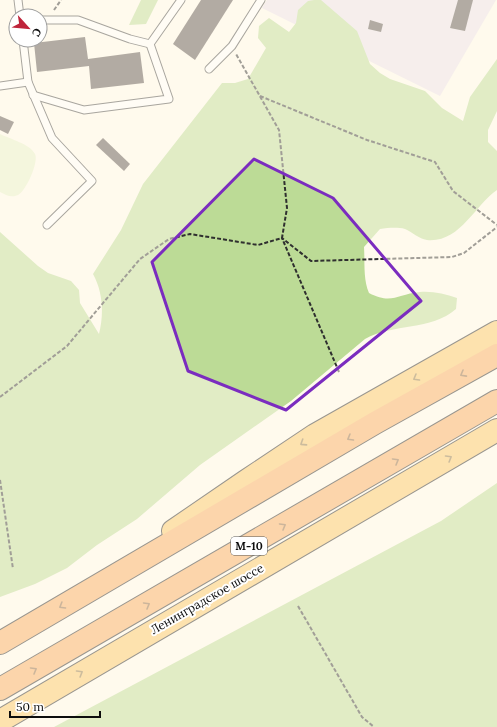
<svg xmlns="http://www.w3.org/2000/svg" width="497" height="727" viewBox="0 0 497 727" font-family="Lora,serif">
<style>
.industrial{fill:#eae1ec}
.forest{fill:#bcdb96}
.pitch{fill:#e7f1c9}
.building{fill:#564d49}
.lines{fill:none;stroke-linecap:round;stroke-linejoin:round}
.service-casing{stroke:#404040;stroke-width:9}
.primary-casing{stroke:#1e1e1e;stroke-width:24}
.trunk-casing{stroke:#1e1e1e;stroke-width:24}
.path{stroke:#2f2f2f;stroke-width:2;stroke-dasharray:4 2;stroke-linecap:butt}
.service{stroke:#fff;stroke-width:7}
.primary{stroke:#fac563;stroke-width:22}
.trunk{stroke:#f8a95c;stroke-width:22}
.oneway{stroke:#8e6338}
.oneway2{stroke:#8f723c}
.marked{fill:none;stroke:#7b2cbf;stroke-width:3;stroke-linejoin:round}
.labels{text-anchor:middle;stroke-width:4;stroke-linejoin:round;paint-order:stroke}
.shield{fill:#fff;stroke:#565656;stroke-width:1}
.shield-label{font-size:11px;font-weight:bold;fill:#0d0d0d}
.street-label{font-size:12px;fill:#0d0d0d;stroke:#fff}
</style>
<rect width="100%" height="100%" fill="#fffaed"/>
<polygon class="industrial" points="267,0 496,0 440,96 262,8"/>
<g class="forest">
<polygon points="141,0 158,0 146,24 129,25"/>
<path d="M314,0H321L357,31L370,64L380,73L390,79L425,91L442,108L463,121L470,97L497,59V111L488,130V142L497,151V190C474,206 460,243 427,240C419,239 412,232 405,229C397,227 388,228 380,229L364,247C365,262 363,279 369,293C392,305 397,294 420,292C433,291 445,294 457,298L456,309C431,331 393,323 365,339L291,401L200,465L137,519L97,545L67,568L35,584L0,597V232L38,266L48,273L71,281L79,290L80,303L99,334C104,314 103,292 93,274L121,230L143,184L222,83H235L248,79L266,48L258,38L259,26L269,18L289,32L296,23L298,10L308,1Z"/>
<polygon points="497,483 497,727 54,727 441,521"/>
</g>
<path class="pitch" d="M0,134C10,139 30,144 35,154C39,162 26,191 18,195C11,198 6,195 0,192Z"/>
<g class="building">
<polygon points="201,0 233,0 195,60 173,44"/>
<polygon points="458,0 473,0 465,31 450,28"/>
<polygon points="370,20 383,24 381,32 368,29"/>
<polygon points="85,37 88,59 140,52 144,83 91,89 89,66 37,72 34,43"/>
<polygon points="0,116 14,122 8,134 0,130"/>
<polygon points="103,138 130,164 124,171 96,145"/>
</g>
<g class="lines">
<g class="service-casing">
<g id="service">
<polyline points="18,0 20,16"/>
<polyline points="40,20 78,20 130,39 150,44 181,0"/>
<polyline points="23,40 28,82 52,138 92,181 47,225"/>
<polyline points="209,69 232,46 261,0"/>
<polyline points="0,86 28,82"/>
<polyline points="33,95 84,110 169,99 150,44"/>
</g>
</g>
<g class="primary-casing">
<g id="primary">
<polyline points="173,531 246,481 315,435 497,332"/>
<polyline points="0,721 497,430"/>
</g>
</g>
<g class="trunk-casing">
<g id="trunk">
<polyline points="0,643 375,423 497,355"/>
<polyline points="0,689 497,401"/>
</g>
</g>
<g class="path">
<polyline points="54,10 61,0"/>
<polyline points="260,96 367,140 435,162 453,191 497,225"/>
<polyline points="339,372 282,238 311,261 452,257 464,253 497,227"/>
<polyline points="0,397 67,346 140,259 169,239 190,234 258,245 282,238 287,208 279,130 236,54"/>
<polyline points="0,480 13,569"/>
<polyline points="298,606 362,717 374,727"/>
</g>
<use href="#service" class="service"/>
<use href="#primary" class="primary"/>
<use href="#trunk" class="trunk"/>
</g>
<defs><path id="oneway-chevron" d="M-2-3.5L2.5 0L-2 3.5" fill="none" stroke-width="1.6" stroke-linecap="round" stroke-linejoin="round"/></defs>
<g class="oneway">
<use href="#oneway-chevron" transform="translate(463 374) rotate(151)"/>
<use href="#oneway-chevron" transform="translate(350 438) rotate(150)"/>
<use href="#oneway-chevron" transform="translate(396 461) rotate(-30)"/>
<use href="#oneway-chevron" transform="translate(283 526) rotate(-30)"/>
<use href="#oneway-chevron" transform="translate(147 605) rotate(-30)"/>
<use href="#oneway-chevron" transform="translate(62 606) rotate(149)"/>
<use href="#oneway-chevron" transform="translate(34 670) rotate(-30)"/>
</g>
<g class="oneway2">
<use href="#oneway-chevron" transform="translate(416 378) rotate(150)"/>
<use href="#oneway-chevron" transform="translate(303 443) rotate(147)"/>
<use href="#oneway-chevron" transform="translate(449 458) rotate(-31)"/>
<use href="#oneway-chevron" transform="translate(80 673) rotate(-31)"/>
</g>
<path d="M0 0H497V727H0ZM254,159L333,198L421,301L286,410L188,371L152,262Z" fill="#fffaed" fill-opacity=".55" fill-rule="evenodd"/>
<path class="marked" d="M254,159L333,198L421,301L286,410L188,371L152,262Z"/>
<g class="labels">
<rect class="shield" x="231" y="537" width="36" height="18" rx="3"/>
<g class="shield-label">
<text x="249" y="550">М-10</text>
</g>
<g class="street-label">
<text transform="translate(207 599) rotate(-30)" y="4">Ленинградское шоссе</text>
</g>
</g>
<g transform="translate(28 28) rotate(117)"><circle r="19" fill="#ffffff" stroke="#9e9e9e"/>
<path d="M0-3L7 15L0 10L-7 15Z" fill="#bf243b"/>
<text y="-6" font-size="11" font-weight="bold" text-anchor="middle" fill="#0d0d0d">С</text>
</g>
<path d="M10 711v6h90v-6" fill="none" stroke="#0d0d0d" stroke-width="2"/>
<text x="16" y="711" font-size="12" fill="#0d0d0d" stroke="#ffffff" stroke-width="3" paint-order="stroke">50 m</text>
</svg>
